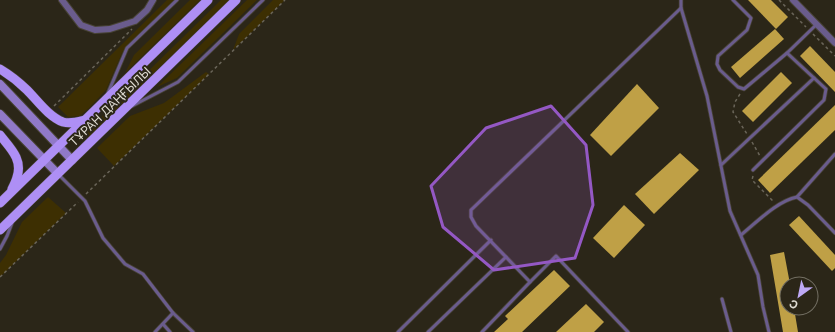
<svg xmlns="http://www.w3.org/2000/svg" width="835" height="332" viewBox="0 0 835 332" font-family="Inter,sans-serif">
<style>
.green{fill:#3d2f02}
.building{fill:#bfa046}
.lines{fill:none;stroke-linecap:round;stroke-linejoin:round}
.lane-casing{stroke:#484336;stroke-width:4.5}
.street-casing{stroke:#484336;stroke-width:8}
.secondary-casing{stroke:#484336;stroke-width:10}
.primary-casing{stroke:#484336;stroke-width:10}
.path{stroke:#6a6559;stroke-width:1.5;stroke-dasharray:3 3;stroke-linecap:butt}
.lane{stroke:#6a5c8d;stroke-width:3}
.street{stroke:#6a5c8d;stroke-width:6}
.secondary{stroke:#9079c8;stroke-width:8}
.primary{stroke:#ae8ff5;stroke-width:9}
.marked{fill:#9458c4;fill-opacity:0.2;stroke:#9458c4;stroke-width:3;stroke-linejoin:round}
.labels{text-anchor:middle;stroke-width:4;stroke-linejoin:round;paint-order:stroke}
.street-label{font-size:12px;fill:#dfdcd3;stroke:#2b2618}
</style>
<rect width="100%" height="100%" fill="#2b2618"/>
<g class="green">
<polygon points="167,0 174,0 127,45 122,53 106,90 89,108 80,116 68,117 58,107"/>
<polygon points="190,0 200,0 125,73 134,55"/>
<polygon points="221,0 229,0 88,137 85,133"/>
<polygon points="247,0 257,0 177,78 157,87"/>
<polygon points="273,0 285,0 233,50 239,34"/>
<polygon points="206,72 209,74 114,166 97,148 130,116 164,103"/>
<polygon points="48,197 66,213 0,277 0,263 6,255 22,222"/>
</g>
<g class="building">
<polygon points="748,0 771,0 788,17 776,29"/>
<polygon points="775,29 784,39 740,78 731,67"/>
<polygon points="810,46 835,72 835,92 800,56"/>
<polygon points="781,72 792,83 753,122 742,111"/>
<polygon points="637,84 659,108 611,156 590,135"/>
<polygon points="835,105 835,130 770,193 758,180"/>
<polygon points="680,153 699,170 654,214 635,194"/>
<polygon points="624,205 645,225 614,258 593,238"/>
<polygon points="799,216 835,255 835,268 832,271 789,225"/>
<polygon points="784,252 790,284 787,284 787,308 794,308 798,332 783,332 770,255"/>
<polygon points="554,270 570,286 522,332 494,332 508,319 505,316"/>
<polygon points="586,304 604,322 594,332 556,332"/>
</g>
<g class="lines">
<g class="lane-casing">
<g id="lane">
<polyline points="733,0 751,18 747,30 718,56 717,64 720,70 738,87 744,89 787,53 817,24"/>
<polyline points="681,8 707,96 730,211 758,275 763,307 769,332"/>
<polyline points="108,93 127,48 177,0"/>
<polyline points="132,106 178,82 263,0"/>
<polyline points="721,165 814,78 787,53"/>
<polyline points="753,170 824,100 826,89 814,78"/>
<polyline points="59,175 85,201 103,238 125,264 143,274 173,313 193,332"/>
<polyline points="797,197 835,154"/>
<path d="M741,235C757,222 777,201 797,197L808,205L835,233"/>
<polyline points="0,249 7,236 12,223"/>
<polyline points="506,257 530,282 556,256 628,332"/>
<polyline points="722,299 731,332"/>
<polyline points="163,324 170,332"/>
<polyline points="155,332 173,313"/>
<polyline points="398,332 491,240"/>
<polyline points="428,332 506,257 476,226 471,217 471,210 681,8 681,0"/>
<polyline points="482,332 530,282"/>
</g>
</g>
<g class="street-casing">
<g id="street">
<polyline points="62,0 81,25 95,30 110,29 135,21 147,10 153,0"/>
<polyline points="793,0 835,43"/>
</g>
</g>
<g class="secondary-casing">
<g id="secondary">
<polyline points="0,84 72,160"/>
<polyline points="0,114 58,174"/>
</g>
</g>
<g class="primary-casing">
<g id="primary">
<path d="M0,69C10,75 19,82 27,90C37,100 49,117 63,122C70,124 77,122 85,120"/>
<path d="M0,135C10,148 23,159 17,177C16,181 14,185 12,189"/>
<polyline points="0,203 208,0"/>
<polyline points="0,230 236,0"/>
</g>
</g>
<g class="path">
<polyline points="779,0 806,27"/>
<polyline points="813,34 835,56"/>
<polyline points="740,94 735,102 733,112 747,134"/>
<polyline points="54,106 132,29"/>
<polyline points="752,142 760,156"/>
<polyline points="753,176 752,180 773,201"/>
<polyline points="86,194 285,0"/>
<polyline points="0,277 78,202"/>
</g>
<use href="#lane" class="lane"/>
<use href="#street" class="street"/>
<use href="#secondary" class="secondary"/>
<use href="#primary" class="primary"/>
</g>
<path class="marked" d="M551,106L586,145L593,205L575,258L494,270L443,227L431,186L486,128Z"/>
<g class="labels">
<g class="street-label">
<text transform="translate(110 107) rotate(-44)" y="4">ТҰРАН ДАҢҒЫЛЫ</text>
</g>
</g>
<g transform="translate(799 296) rotate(213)"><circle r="19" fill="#2b2618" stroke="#736f63"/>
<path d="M0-3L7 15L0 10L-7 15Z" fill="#bea9f5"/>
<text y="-6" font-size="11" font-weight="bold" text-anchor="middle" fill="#dfdcd3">С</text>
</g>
</svg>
